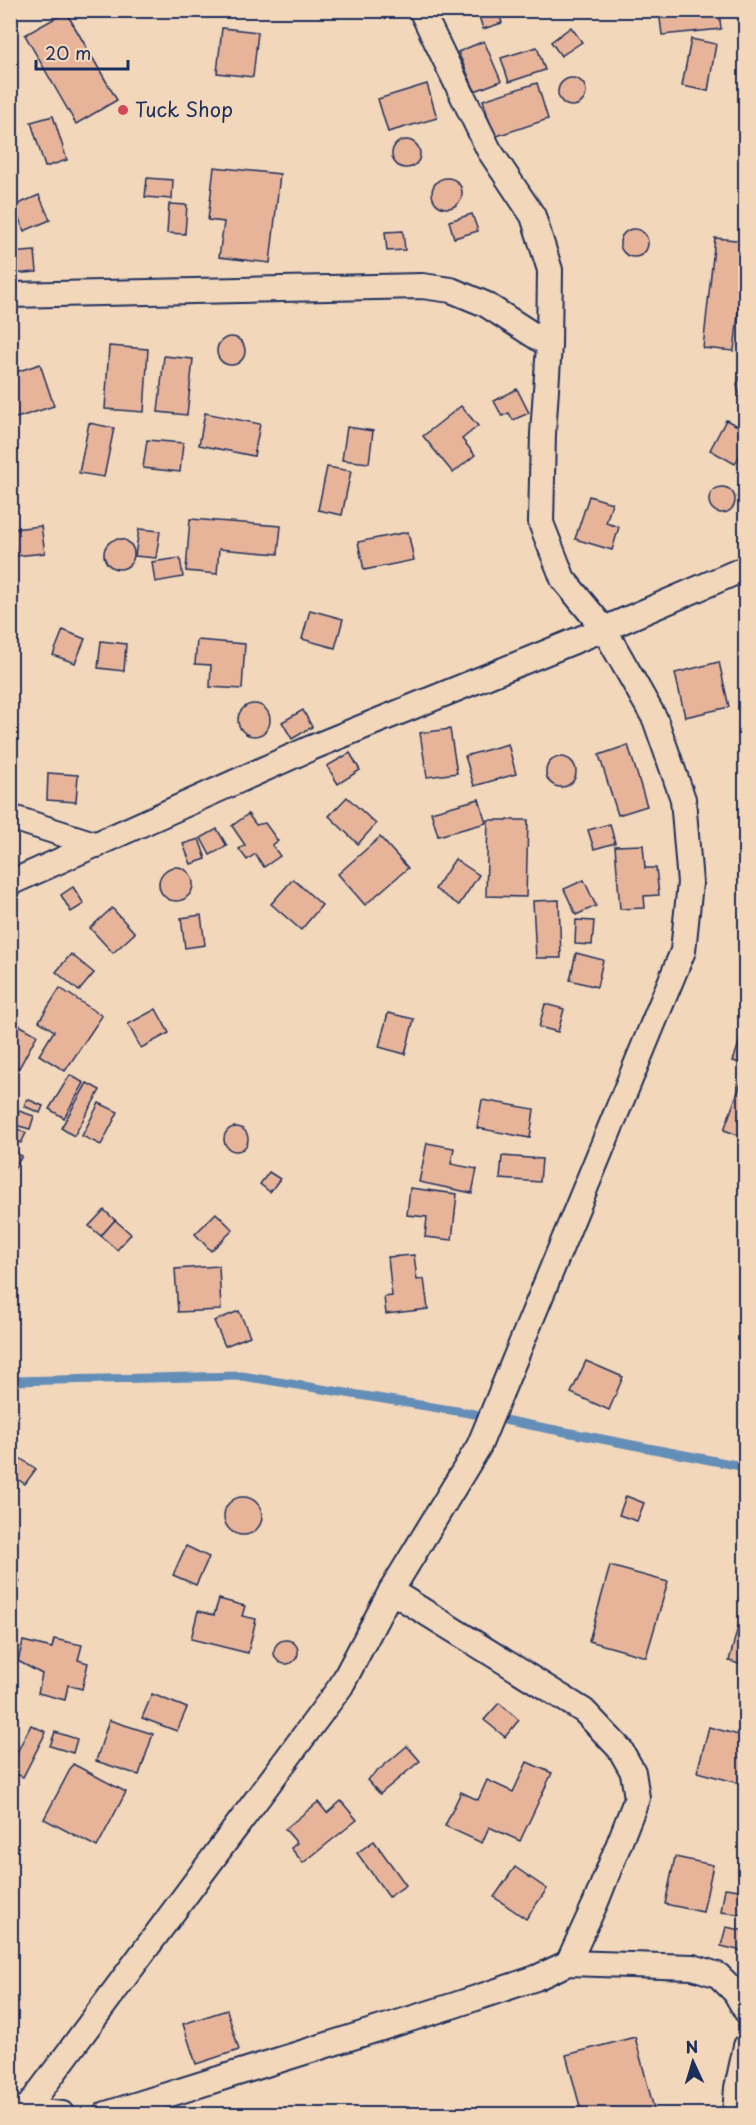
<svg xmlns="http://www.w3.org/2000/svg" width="756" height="2125" viewBox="0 0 756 2125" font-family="'Playpen Sans',sans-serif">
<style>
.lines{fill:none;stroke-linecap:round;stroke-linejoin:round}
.stream{stroke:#648eb8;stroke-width:9}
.building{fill:#e7b49a;stroke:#1b2f5e;stroke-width:1.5}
.minor-casing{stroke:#1b2f5e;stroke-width:28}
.minor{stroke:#f3d7ba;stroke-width:24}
.poi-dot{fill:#d1495b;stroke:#f3d7ba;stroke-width:2}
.labels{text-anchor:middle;stroke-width:5;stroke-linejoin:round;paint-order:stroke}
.poi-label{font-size:20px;fill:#1b2f5e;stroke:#f3d7ba;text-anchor:start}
</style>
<rect width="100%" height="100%" fill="#f3d7ba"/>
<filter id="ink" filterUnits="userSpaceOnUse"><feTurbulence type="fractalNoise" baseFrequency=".0167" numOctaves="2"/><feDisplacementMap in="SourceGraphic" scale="12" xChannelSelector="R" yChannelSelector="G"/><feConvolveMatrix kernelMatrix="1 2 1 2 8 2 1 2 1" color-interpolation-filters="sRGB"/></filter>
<g filter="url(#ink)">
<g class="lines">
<g class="stream">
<polyline points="10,1381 242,1376 475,1414"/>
<polyline points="504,1420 746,1467"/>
</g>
</g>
<g class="building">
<polygon points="477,10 498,10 502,23 483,29"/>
<polygon points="659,10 719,10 721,29 662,35"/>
<polygon points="66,12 117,100 76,124 25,35"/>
<polygon points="571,27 582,42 561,56 551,42"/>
<polygon points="222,28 258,32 253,77 217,73"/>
<polygon points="691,39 716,44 708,91 682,86"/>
<polygon points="484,41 501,81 475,91 458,52"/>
<polygon points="537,47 545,70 509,82 501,58"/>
<circle cx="572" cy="92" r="14"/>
<polygon points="537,83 548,119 494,137 483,100"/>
<polygon points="427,84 437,118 388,132 378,99"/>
<polygon points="53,116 67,160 45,167 31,122"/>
<circle cx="406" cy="154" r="14"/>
<polygon points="214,167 280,174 270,263 219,257 224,222 208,220"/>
<circle cx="447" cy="193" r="15"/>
<polygon points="147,178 173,180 172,199 145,197"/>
<polygon points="39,195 50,220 24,231 14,206"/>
<polygon points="169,204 187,205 185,234 167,233"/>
<polygon points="472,214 478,231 454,238 449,221"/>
<circle cx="634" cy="243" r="14"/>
<polygon points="403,231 405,250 387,251 385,232"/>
<polygon points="715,238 746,241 734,351 703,348"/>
<polygon points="35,251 37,272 10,274 10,253"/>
<circle cx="231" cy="351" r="14"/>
<polygon points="109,346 148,349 144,412 105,409"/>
<polygon points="164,356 193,359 187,415 158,412"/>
<polygon points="40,364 54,406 10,420 10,374"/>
<polygon points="745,373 746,373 746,398 739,393 737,384 741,376"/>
<polygon points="517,389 529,413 513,420 509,413 502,416 494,401"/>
<polygon points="461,406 478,426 462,439 475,455 453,473 423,436"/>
<polygon points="205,413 260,424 254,456 199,445"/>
<polygon points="726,420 746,430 746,444 735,464 710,450"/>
<polygon points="89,423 114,428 104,477 79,473"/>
<polygon points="347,427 373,431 369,463 342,460"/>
<polygon points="147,440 183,443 180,472 143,468"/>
<polygon points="327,467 351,471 342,515 318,510"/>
<circle cx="722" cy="500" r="13"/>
<polygon points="589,496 612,503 606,523 619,527 612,550 575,539"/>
<polygon points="190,519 281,526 278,554 219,549 217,574 186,571"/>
<polygon points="41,526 45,553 16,556 13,529"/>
<polygon points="139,529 160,531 156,558 135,556"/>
<polygon points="408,532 414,560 364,570 358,542"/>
<circle cx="119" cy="554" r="15"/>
<polygon points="180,558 183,577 155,582 152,562"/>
<polygon points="310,610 343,619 335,648 302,639"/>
<polygon points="63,630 85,639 75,663 53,655"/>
<polygon points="197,640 245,644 242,689 210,687 211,665 195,664"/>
<polygon points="101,641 126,644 124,671 98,668"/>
<polygon points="719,662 729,707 685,717 675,673"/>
<circle cx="254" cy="720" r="16"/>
<polygon points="303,710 312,727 292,739 282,722"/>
<polygon points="450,729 457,773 427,777 420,733"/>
<polygon points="508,744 516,774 474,786 465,756"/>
<polygon points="628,745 647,806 618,815 599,755"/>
<polygon points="350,753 360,770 338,784 327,766"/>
<circle cx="561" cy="772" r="15"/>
<polygon points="48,773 78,775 76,802 47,800"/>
<polygon points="347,797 376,824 358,844 329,816"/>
<polygon points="479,799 486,823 438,836 431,812"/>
<polygon points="248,814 256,825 265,823 278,841 272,845 280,856 264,867 255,854 247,860 239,849 245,845 232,826"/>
<polygon points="488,820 528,820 526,897 486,896"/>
<polygon points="610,824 615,843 594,849 588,830"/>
<polygon points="217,829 227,846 210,855 201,838"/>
<polygon points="380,837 408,868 365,905 338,874"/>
<polygon points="199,839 206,859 191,864 183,844"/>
<polygon points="643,845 645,868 656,868 659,895 644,896 645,908 620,909 615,846"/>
<polygon points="455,859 479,875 459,905 435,889"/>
<circle cx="176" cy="884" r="17"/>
<polygon points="293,879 322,905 301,930 271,904"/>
<polygon points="584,880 596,906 576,915 564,889"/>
<polygon points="73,887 84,904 71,912 61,895"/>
<polygon points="559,900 561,958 536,958 533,901"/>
<polygon points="112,908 135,933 113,953 90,928"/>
<polygon points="201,915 205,945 185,948 181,918"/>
<polygon points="576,920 594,921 592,945 575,944"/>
<polygon points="576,953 603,960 597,987 570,980"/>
<polygon points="71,954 94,973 79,991 56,972"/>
<polygon points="60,988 102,1016 65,1071 39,1055 54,1031 39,1021"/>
<polygon points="545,1004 564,1009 558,1032 539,1027"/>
<polygon points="156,1009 169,1033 141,1048 128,1024"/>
<polygon points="388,1013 414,1019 405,1054 379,1047"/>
<polygon points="10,1020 37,1035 19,1068 10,1064"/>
<polygon points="741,1037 746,1038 746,1065 733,1061"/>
<polygon points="745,1072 746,1072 746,1138 724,1130"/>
<polygon points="70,1075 84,1083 64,1118 49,1109"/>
<polygon points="87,1083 100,1090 74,1136 61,1128"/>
<polygon points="27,1099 43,1106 40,1113 24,1106"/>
<polygon points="482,1100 534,1109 530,1138 477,1128"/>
<polygon points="99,1103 118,1112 101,1145 82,1136"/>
<polygon points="19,1111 34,1116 30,1129 15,1125"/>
<circle cx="236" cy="1139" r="12"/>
<polygon points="13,1127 26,1133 21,1143 10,1137"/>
<polygon points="427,1143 454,1148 451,1164 477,1169 472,1193 419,1182"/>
<polygon points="10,1150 22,1156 10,1176"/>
<polygon points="502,1156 542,1159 540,1182 500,1179"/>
<polygon points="269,1172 280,1179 270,1192 260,1184"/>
<polygon points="410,1188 457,1194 452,1240 425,1237 427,1217 407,1215"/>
<polygon points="104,1210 115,1220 101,1236 89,1226"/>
<polygon points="216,1213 233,1230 211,1251 195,1234"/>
<polygon points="115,1220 131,1234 117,1250 101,1236"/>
<polygon points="414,1255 417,1280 424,1279 428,1309 386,1314 384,1297 392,1296 388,1257"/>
<polygon points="219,1266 221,1310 178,1312 175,1269"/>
<polygon points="239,1311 250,1336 225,1346 214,1321"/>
<polygon points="586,1361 623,1377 609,1410 571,1393"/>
<polygon points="11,1452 36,1469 25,1484 10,1474"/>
<polygon points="626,1496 644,1503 637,1521 619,1515"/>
<circle cx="243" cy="1516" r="19"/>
<polygon points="186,1546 209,1557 196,1585 173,1575"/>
<polygon points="12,1562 20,1582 10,1585 10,1563"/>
<polygon points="610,1566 668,1582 646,1657 589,1641"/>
<polygon points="219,1599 245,1606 242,1616 256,1619 248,1653 191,1639 198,1611 214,1615"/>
<polygon points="739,1623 746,1624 746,1666 729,1661"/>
<polygon points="54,1639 82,1645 78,1660 88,1663 82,1689 68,1685 65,1700 38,1693 42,1674 18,1661 23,1641 52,1648"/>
<circle cx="286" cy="1652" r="12"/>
<polygon points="152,1694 187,1708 177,1731 142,1718"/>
<polygon points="499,1703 519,1720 505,1737 484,1720"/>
<polygon points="109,1720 153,1734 139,1775 96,1761"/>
<polygon points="31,1725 46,1732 23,1777 10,1771 10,1766"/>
<polygon points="709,1727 746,1737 746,1785 697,1772"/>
<polygon points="55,1732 77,1739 73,1753 50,1746"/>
<polygon points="407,1746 420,1761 380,1794 367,1780"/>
<polygon points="527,1762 552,1773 520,1841 489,1827 482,1843 445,1826 461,1792 478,1800 487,1780 513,1792"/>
<polygon points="73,1764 126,1792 97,1847 44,1819"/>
<polygon points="341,1801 357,1820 303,1863 291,1848 297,1843 285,1829 318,1802 327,1813"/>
<polygon points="374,1841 406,1885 389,1897 357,1853"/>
<polygon points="675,1857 713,1865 703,1912 665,1904"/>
<polygon points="515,1867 547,1889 526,1919 494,1897"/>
<polygon points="725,1888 746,1891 746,1915 721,1912"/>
<polygon points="726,1927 746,1931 746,1952 721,1946"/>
<polygon points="227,2010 239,2050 196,2064 183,2024"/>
<polygon points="635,2037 654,2109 631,2114 582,2114 566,2055"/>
</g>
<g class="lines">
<g class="minor-casing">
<g id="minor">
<polyline points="10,295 422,286 451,290 485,304 549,345"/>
<polyline points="10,817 97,845"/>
<polyline points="10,883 311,748 604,629 746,568"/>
<polyline points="391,1591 584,1711 620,1749 633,1772 637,1798 596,1902 568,1963"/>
<polyline points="13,2109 62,2114"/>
<polyline points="23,2114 341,1686 391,1591 479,1446 683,951 690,883 683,799 655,719 604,629 563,579 541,523 543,434 549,345 550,270 533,216 489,150 421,10"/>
<polyline points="106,2114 455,2005 536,1978 568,1963 693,1967 718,1975 735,1992 746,2011"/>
<polyline points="735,2114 737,2088 746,2046"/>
</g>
</g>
<use href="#minor" class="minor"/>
</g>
</g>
<circle class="poi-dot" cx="123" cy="110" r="6"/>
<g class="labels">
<g class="poi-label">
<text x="135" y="117">Tuck Shop</text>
</g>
</g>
<rect width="756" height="2125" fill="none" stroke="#f3d7ba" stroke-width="36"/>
<rect x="18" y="18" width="720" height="2089" fill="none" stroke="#1b2f5e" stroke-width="2" filter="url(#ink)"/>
<g transform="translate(693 2062) rotate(356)" stroke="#f3d7ba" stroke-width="4.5" paint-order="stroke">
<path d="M0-4.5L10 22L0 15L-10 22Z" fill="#1b2f5e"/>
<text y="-9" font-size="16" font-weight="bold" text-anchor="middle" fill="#1b2f5e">N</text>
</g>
<path d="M36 60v9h92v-9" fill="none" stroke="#1b2f5e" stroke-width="3"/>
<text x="45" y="60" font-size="18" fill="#1b2f5e" stroke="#f3d7ba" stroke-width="4.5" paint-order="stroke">20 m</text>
</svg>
